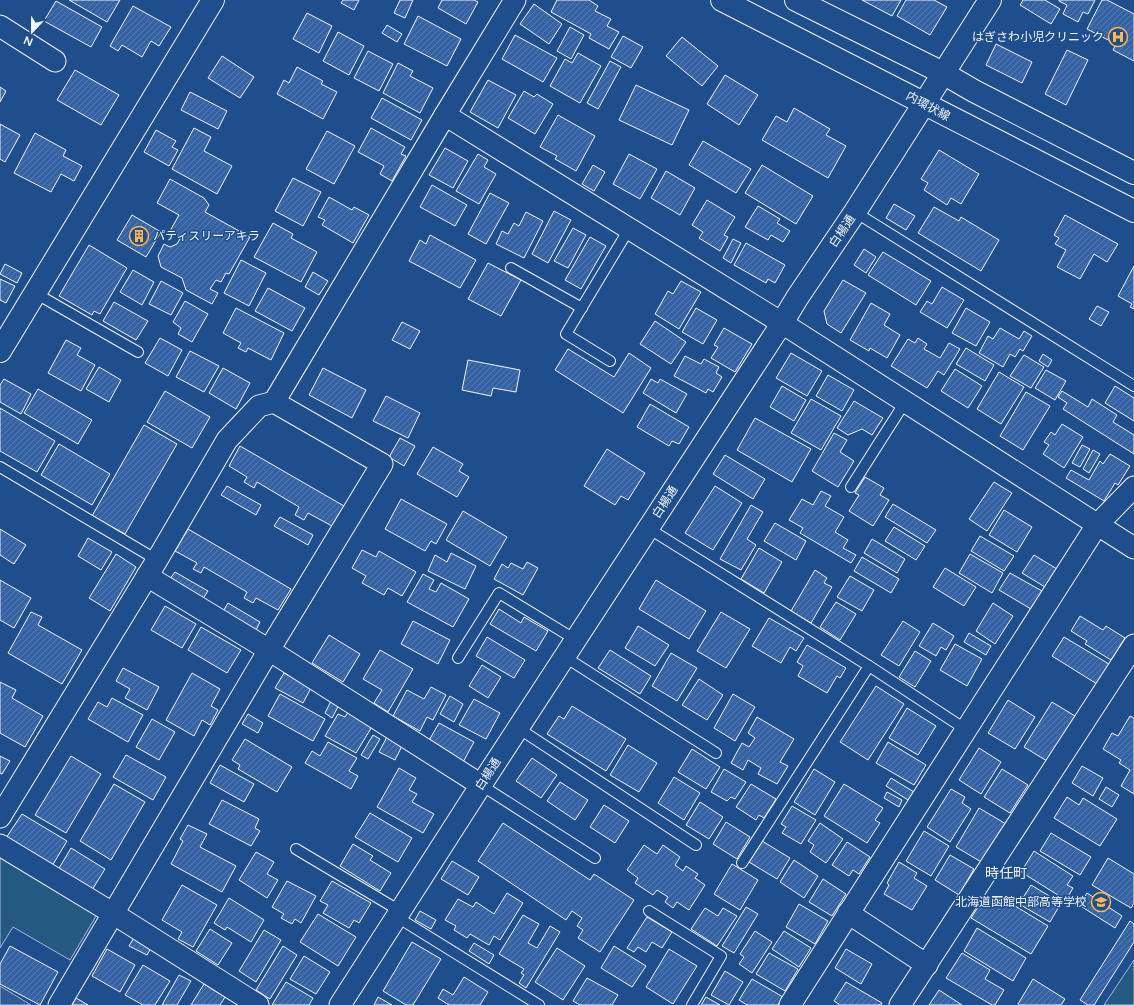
<svg xmlns="http://www.w3.org/2000/svg" width="1134" height="1005" viewBox="0 0 1134 1005" font-family="'Varela Round','Noto Sans JP',sans-serif">
<style>
.green{fill:#245a82;stroke:#a8bbd7}
.parking{fill:#305b95;stroke:#a8bbd7}
.building{fill:url(#building-hatch);stroke:#f2f6ff}
.lines{fill:none;stroke-linecap:round;stroke-linejoin:round}
.service-casing{stroke:#f2f6ff;stroke-width:12}
.minor-casing{stroke:#f2f6ff;stroke-width:23}
.tertiary-casing{stroke:#f2f6ff;stroke-width:24}
.service{stroke:#1f4e8c;stroke-width:10}
.minor{stroke:#1f4e8c;stroke-width:21}
.tertiary{stroke:#1f4e8c;stroke-width:22}
.labels{text-anchor:middle;stroke-width:3;stroke-linejoin:round;paint-order:stroke}
.poi-label{font-size:12px;fill:#f2f6ff;stroke:#1f4e8c;text-anchor:end}
.street-label{font-size:12px;fill:#f2f6ff;stroke:#1f4e8c}
.quarter-label{font-size:14px;fill:#f2f6ff;stroke:#1f4e8c}
</style>
<defs>
<pattern id="building-hatch" width="6" height="6" patternUnits="userSpaceOnUse"><rect width="6" height="6" fill="#3563a3"/><path d="M-1 1l2-2M0 6l6-6M5 7l2-2" fill="none" stroke="#537ab1"/></pattern>
</defs>
<rect width="100%" height="100%" fill="#1f4e8c"/>
<g class="green">
<polygon points="0,853 99,911 70,960 13,927 0,948"/>
<polygon points="1134,960 1134,1005 1104,1005"/>
</g>
<polygon class="parking" points="0,986 31,1005 0,1005"/>
<g class="building">
<polygon points="69,0 120,0 107,22"/>
<polygon points="343,0 359,0 354,10 341,3"/>
<polygon points="400,0 413,0 405,18 394,13"/>
<polygon points="442,0 474,0 478,2 466,24 438,8"/>
<polygon points="557,0 589,0 598,6 595,11 611,19 607,26 619,32 609,49 589,38 591,34 551,12"/>
<polygon points="862,0 901,0 892,16"/>
<polygon points="906,0 934,0 947,7 930,35 897,16"/>
<polygon points="1023,0 1045,0 1060,9 1051,24 1020,5"/>
<polygon points="1059,0 1095,0 1088,14 1083,12 1078,22 1063,14 1067,5 1059,1"/>
<polygon points="1102,0 1107,0 1134,14 1134,61 1113,50 1116,44 1087,29"/>
<polygon points="56,1 102,27 91,47 44,21"/>
<polygon points="534,4 562,24 549,44 520,24"/>
<polygon points="133,6 171,27 159,46 151,41 142,57 122,45 118,51 110,46"/>
<polygon points="307,13 332,26 319,53 293,39"/>
<polygon points="418,16 461,39 447,66 404,44"/>
<polygon points="387,25 402,34 397,42 382,33"/>
<polygon points="570,27 584,35 571,59 557,51"/>
<polygon points="338,32 364,46 349,75 323,61"/>
<polygon points="515,35 557,58 543,82 502,59"/>
<polygon points="623,36 643,47 631,68 611,57"/>
<polygon points="682,37 718,66 702,86 666,56"/>
<polygon points="996,44 1032,62 1022,83 986,65"/>
<polygon points="1067,50 1088,60 1066,105 1045,94"/>
<polygon points="368,51 393,64 379,91 354,78"/>
<polygon points="578,53 601,66 580,103 550,86 565,59 572,63"/>
<polygon points="222,56 254,77 240,98 208,78"/>
<polygon points="610,61 621,67 598,109 587,103"/>
<polygon points="398,63 413,71 410,76 433,88 420,113 383,93"/>
<polygon points="297,67 323,81 321,84 337,92 323,119 277,94 284,80 289,83"/>
<polygon points="75,70 119,95 101,125 57,100"/>
<polygon points="725,75 758,95 739,125 707,104"/>
<polygon points="488,80 516,95 498,128 470,112"/>
<polygon points="636,85 689,110 672,145 619,120"/>
<polygon points="0,87 6,91 0,102"/>
<polygon points="524,91 534,97 537,94 553,104 535,134 508,118"/>
<polygon points="190,92 227,111 218,129 181,110"/>
<polygon points="382,98 422,120 411,140 371,118"/>
<polygon points="794,108 830,129 826,135 846,146 828,178 762,140 776,116 787,122"/>
<polygon points="558,115 595,136 576,171 555,159 557,156 540,147"/>
<polygon points="0,124 20,135 5,162 0,159"/>
<polygon points="194,128 211,137 204,151 232,166 217,194 172,169"/>
<polygon points="371,128 405,147 401,154 406,156 392,181 380,174 384,166 358,152"/>
<polygon points="156,130 176,141 172,147 178,150 169,166 144,152"/>
<polygon points="327,131 355,146 334,184 306,169"/>
<polygon points="35,133 66,150 63,156 82,166 74,181 61,174 51,192 14,173"/>
<polygon points="703,141 751,169 736,193 689,165"/>
<polygon points="445,148 468,161 453,188 429,175"/>
<polygon points="939,150 979,174 961,204 951,198 947,205 924,190 928,183 921,179"/>
<polygon points="478,154 488,160 484,167 496,174 479,204 456,191"/>
<polygon points="629,154 657,169 640,199 613,184"/>
<polygon points="593,165 605,172 594,191 582,184"/>
<polygon points="762,165 813,196 796,224 745,193"/>
<polygon points="666,171 695,188 680,215 651,198"/>
<polygon points="293,178 321,192 303,226 275,211"/>
<polygon points="170,179 204,198 209,205 205,212 250,237 229,274 226,273 221,282 216,280 210,289 218,293 212,304 186,290 182,278 161,267 158,256 164,244 170,247 177,244 181,237 170,231 179,215 157,203"/>
<polygon points="432,185 467,205 455,226 420,207"/>
<polygon points="490,193 509,203 486,244 468,234"/>
<polygon points="329,197 352,210 354,207 369,215 353,243 322,225 325,220 318,217"/>
<polygon points="707,200 735,217 724,235 728,237 720,251 699,238 703,232 692,225"/>
<polygon points="894,204 915,216 906,230 886,218"/>
<polygon points="758,206 780,219 777,223 790,231 783,242 771,235 768,240 745,227"/>
<polygon points="934,207 959,221 961,217 999,240 981,271 918,233"/>
<polygon points="554,211 571,220 548,263 532,254"/>
<polygon points="526,212 543,221 524,258 496,244 502,231 508,234 514,223 519,226"/>
<polygon points="132,215 161,232 146,257 117,240"/>
<polygon points="1065,215 1118,244 1107,262 1094,254 1080,279 1057,267 1066,250 1055,244 1059,238 1054,235"/>
<polygon points="273,223 293,234 291,238 317,252 301,282 254,257"/>
<polygon points="573,228 586,235 568,268 554,261"/>
<polygon points="430,235 476,260 460,288 409,261 420,240 426,244"/>
<polygon points="590,237 606,246 581,289 565,280"/>
<polygon points="733,239 741,243 731,263 723,258"/>
<polygon points="746,243 785,265 775,283 768,279 766,283 734,265"/>
<polygon points="89,245 127,268 100,314 94,311 92,315 59,296"/>
<polygon points="864,249 876,257 866,273 854,265"/>
<polygon points="883,252 931,281 916,305 868,275"/>
<polygon points="241,260 266,273 249,306 224,293"/>
<polygon points="488,263 521,280 501,316 468,299"/>
<polygon points="5,264 22,273 17,283 0,274"/>
<polygon points="1134,266 1134,309 1130,307 1132,304 1118,296"/>
<polygon points="133,270 154,282 142,305 120,292"/>
<polygon points="313,272 328,281 319,295 305,287"/>
<polygon points="0,279 15,286 6,303 0,300"/>
<polygon points="843,280 866,293 841,333 827,324 824,311"/>
<polygon points="161,281 183,293 171,315 149,304"/>
<polygon points="681,281 701,292 679,329 655,314 668,291 673,294"/>
<polygon points="942,287 964,300 947,328 920,312 927,301 932,304"/>
<polygon points="268,288 305,308 292,331 255,311"/>
<polygon points="185,301 208,314 192,342 178,334 181,328 173,322"/>
<polygon points="114,302 148,321 136,340 103,321"/>
<polygon points="871,303 890,314 884,325 900,335 887,358 870,348 869,351 850,340"/>
<polygon points="1097,306 1109,312 1101,326 1089,319"/>
<polygon points="236,308 284,333 271,360 248,348 246,352 238,348 241,343 223,333"/>
<polygon points="696,308 717,320 703,344 682,332"/>
<polygon points="966,308 990,322 976,346 952,333"/>
<polygon points="655,321 686,342 671,364 640,344"/>
<polygon points="402,322 420,331 410,349 392,340"/>
<polygon points="724,328 752,344 735,372 711,358 718,347 714,345"/>
<polygon points="1000,328 1019,339 1024,331 1032,336 1023,351 1020,349 1015,357 1010,354 1003,367 979,353 988,336 993,339"/>
<polygon points="160,338 182,350 168,376 145,363"/>
<polygon points="918,338 927,344 924,349 940,358 949,343 960,349 944,375 938,371 927,388 891,366 908,339 915,343"/>
<polygon points="66,340 81,348 77,355 95,365 81,391 48,373"/>
<polygon points="966,348 994,365 985,381 956,364"/>
<polygon points="568,349 614,377 629,353 651,368 623,413 555,370"/>
<polygon points="190,351 219,366 204,392 176,377"/>
<polygon points="791,353 822,371 807,396 776,378"/>
<polygon points="1043,354 1052,360 1048,367 1039,361"/>
<polygon points="1024,355 1044,367 1031,388 1010,376"/>
<polygon points="685,356 701,364 704,359 719,367 716,373 722,377 713,392 708,389 706,393 674,376"/>
<polygon points="468,360 520,370 516,392 493,388 491,396 462,390"/>
<polygon points="99,367 121,380 109,402 86,389"/>
<polygon points="223,368 250,383 236,409 209,393"/>
<polygon points="323,368 366,390 352,418 309,395"/>
<polygon points="955,369 982,386 968,408 941,391"/>
<polygon points="1046,370 1066,381 1055,400 1035,388"/>
<polygon points="999,372 1024,387 1001,424 977,409"/>
<polygon points="828,375 854,390 842,411 816,396"/>
<polygon points="4,379 31,394 21,414 0,402 0,385"/>
<polygon points="651,379 658,383 660,379 687,394 676,413 643,393"/>
<polygon points="782,386 806,400 794,421 770,407"/>
<polygon points="1115,386 1134,398 1134,421 1105,403"/>
<polygon points="38,389 92,420 78,444 24,413"/>
<polygon points="165,391 210,417 192,448 147,422"/>
<polygon points="1062,391 1088,407 1092,399 1117,415 1113,422 1134,435 1134,454 1063,409 1067,403 1058,397"/>
<polygon points="1026,392 1050,406 1023,450 1000,436"/>
<polygon points="386,396 420,413 408,438 373,421"/>
<polygon points="811,399 841,416 821,450 791,433"/>
<polygon points="854,401 883,418 872,435 862,429 848,435 837,428"/>
<polygon points="650,404 689,427 679,444 672,441 669,446 637,427"/>
<polygon points="0,408 55,441 37,472 0,451"/>
<polygon points="755,418 811,449 792,482 737,450"/>
<polygon points="1062,424 1083,437 1064,468 1043,454 1049,445 1044,442 1051,432 1055,435"/>
<polygon points="144,425 177,444 125,534 92,516"/>
<polygon points="834,433 847,440 840,452 854,461 838,487 812,471"/>
<polygon points="400,438 415,446 404,466 389,457"/>
<polygon points="59,444 110,474 92,505 41,475"/>
<polygon points="1082,445 1090,449 1080,467 1072,463"/>
<polygon points="240,446 344,506 332,526 308,513 304,520 295,515 299,507 257,482 254,488 244,482 247,477 229,466"/>
<polygon points="433,447 463,464 459,471 469,477 457,497 417,474"/>
<polygon points="607,449 645,473 628,500 621,496 615,505 584,486"/>
<polygon points="1093,450 1100,454 1089,473 1083,469"/>
<polygon points="1110,454 1130,466 1118,485 1115,483 1104,501 1066,478 1071,470 1089,480 1100,461 1103,464"/>
<polygon points="725,455 765,479 753,499 713,474"/>
<polygon points="865,477 884,488 880,495 889,500 873,526 849,511 859,495 855,493"/>
<polygon points="994,482 1012,493 987,531 969,519"/>
<polygon points="227,486 261,505 256,515 221,495"/>
<polygon points="715,486 742,503 713,550 685,533"/>
<polygon points="821,491 831,496 825,506 844,517 835,532 848,540 843,548 856,555 851,563 800,533 803,528 789,520 802,499 813,505"/>
<polygon points="401,499 447,524 436,544 431,541 425,551 385,529"/>
<polygon points="893,504 936,530 927,543 885,517"/>
<polygon points="751,505 763,512 747,539 756,545 741,570 720,559"/>
<polygon points="1004,510 1032,527 1017,552 989,535"/>
<polygon points="463,511 507,537 490,566 446,540"/>
<polygon points="280,517 313,535 308,545 274,526"/>
<polygon points="775,523 806,541 796,560 764,541"/>
<polygon points="894,527 925,546 916,560 885,541"/>
<polygon points="0,529 26,545 14,564 0,555"/>
<polygon points="188,529 291,589 278,610 256,598 253,603 244,598 247,592 204,567 201,573 193,569 197,563 175,551"/>
<polygon points="980,536 1014,556 1004,571 971,551"/>
<polygon points="88,538 112,552 101,570 78,556"/>
<polygon points="872,539 905,559 897,573 864,553"/>
<polygon points="759,548 782,562 764,593 741,579"/>
<polygon points="362,550 376,557 379,551 416,572 402,596 388,588 384,595 362,583 366,576 352,568"/>
<polygon points="451,553 476,566 465,589 428,571 435,555 447,562"/>
<polygon points="116,554 136,567 110,611 89,598"/>
<polygon points="970,554 1003,573 992,593 959,573"/>
<polygon points="1034,555 1057,569 1045,587 1022,573"/>
<polygon points="862,557 899,579 891,593 854,571"/>
<polygon points="527,562 538,568 523,595 494,579 502,564 508,568 511,563 523,569"/>
<polygon points="945,568 976,587 964,606 933,587"/>
<polygon points="815,570 827,578 824,583 832,587 811,623 791,611"/>
<polygon points="175,572 208,591 202,600 169,580"/>
<polygon points="1010,573 1042,591 1031,609 999,590"/>
<polygon points="423,574 434,580 429,589 436,592 441,583 469,599 453,627 407,602"/>
<polygon points="850,576 874,590 862,611 837,597"/>
<polygon points="0,580 31,598 14,628 0,620"/>
<polygon points="656,580 706,611 689,639 639,609"/>
<polygon points="836,602 856,614 840,640 820,627"/>
<polygon points="228,603 260,622 255,632 222,613"/>
<polygon points="993,603 1013,616 995,644 976,631"/>
<polygon points="165,606 196,624 182,648 151,630"/>
<polygon points="499,609 521,623 524,617 548,631 536,651 490,624"/>
<polygon points="31,612 42,617 38,625 82,650 62,684 8,653"/>
<polygon points="721,612 750,629 726,668 697,651"/>
<polygon points="1080,616 1103,630 1106,626 1125,638 1111,660 1085,644 1087,641 1071,631"/>
<polygon points="769,618 804,638 796,651 790,647 781,663 752,646"/>
<polygon points="413,621 450,640 438,664 401,644"/>
<polygon points="903,621 920,632 899,666 881,655"/>
<polygon points="933,623 954,636 946,650 941,647 936,656 919,646"/>
<polygon points="638,626 669,645 655,666 625,648"/>
<polygon points="201,627 241,650 227,673 188,650"/>
<polygon points="969,633 991,646 986,655 964,642"/>
<polygon points="329,635 360,654 343,682 312,663"/>
<polygon points="487,637 525,660 514,678 476,656"/>
<polygon points="1064,637 1109,664 1097,684 1052,656"/>
<polygon points="955,644 982,659 967,686 940,670"/>
<polygon points="807,645 846,668 840,678 837,676 827,693 798,676 803,666 797,662"/>
<polygon points="380,650 413,669 388,712 374,703 382,690 363,679"/>
<polygon points="610,650 651,676 640,694 598,668"/>
<polygon points="915,651 931,661 915,687 899,677"/>
<polygon points="671,653 697,668 677,701 652,686"/>
<polygon points="482,665 501,677 488,698 469,686"/>
<polygon points="123,668 159,687 147,710 125,698 130,689 116,681"/>
<polygon points="192,673 220,689 211,706 218,710 210,725 202,720 194,736 166,720"/>
<polygon points="284,673 311,688 303,703 275,688"/>
<polygon points="699,679 723,695 707,720 682,705"/>
<polygon points="0,682 16,690 12,698 43,716 25,747 0,733"/>
<polygon points="876,686 904,704 868,760 840,742"/>
<polygon points="431,687 446,695 433,720 427,717 420,731 393,716 407,690 424,699"/>
<polygon points="280,694 325,719 313,741 268,716"/>
<polygon points="733,694 755,707 735,741 714,728"/>
<polygon points="450,696 463,704 454,722 440,714"/>
<polygon points="112,698 143,715 128,742 88,719 98,702 107,707"/>
<polygon points="332,699 340,703 332,718 325,713"/>
<polygon points="474,699 500,713 486,739 459,725"/>
<polygon points="1008,700 1035,717 1015,749 988,733"/>
<polygon points="1052,702 1075,716 1047,761 1024,747"/>
<polygon points="572,706 626,739 606,771 547,734 559,716 564,719"/>
<polygon points="907,708 936,726 918,755 889,738"/>
<polygon points="349,711 373,725 356,753 325,736 338,714 345,717"/>
<polygon points="248,714 263,723 258,733 242,724"/>
<polygon points="1130,716 1134,718 1134,794 1121,786 1130,770 1119,763 1121,760 1103,749 1112,733 1118,736"/>
<polygon points="757,717 794,739 780,762 788,766 777,784 758,774 761,768 748,760 743,770 731,763 742,743 749,747 755,738 748,733"/>
<polygon points="152,719 175,732 159,760 136,747"/>
<polygon points="439,723 474,742 462,764 427,744"/>
<polygon points="373,735 380,739 368,759 361,755"/>
<polygon points="388,735 403,744 395,760 379,752"/>
<polygon points="245,739 292,767 277,792 238,769 240,765 232,760"/>
<polygon points="328,742 357,758 349,771 358,776 351,789 305,763 312,751 320,756"/>
<polygon points="888,742 926,765 914,785 876,763"/>
<polygon points="628,745 657,763 639,792 610,775"/>
<polygon points="979,748 1001,762 981,794 959,780"/>
<polygon points="692,749 720,767 706,789 678,772"/>
<polygon points="126,755 166,777 153,800 113,777"/>
<polygon points="0,756 10,761 2,774 0,773"/>
<polygon points="71,756 101,774 66,833 35,815"/>
<polygon points="532,758 557,775 541,798 516,781"/>
<polygon points="220,765 254,784 244,802 210,783"/>
<polygon points="1082,766 1103,778 1093,796 1072,783"/>
<polygon points="399,768 416,778 409,790 417,794 412,802 434,814 423,833 377,807"/>
<polygon points="724,769 746,782 735,799 731,797 727,801 711,792"/>
<polygon points="814,769 835,782 815,815 794,802"/>
<polygon points="1002,769 1028,785 1010,813 984,797"/>
<polygon points="674,777 700,793 684,820 658,803"/>
<polygon points="891,778 914,792 908,800 886,786"/>
<polygon points="560,782 588,800 575,820 547,801"/>
<polygon points="114,784 145,802 111,860 80,841"/>
<polygon points="751,784 776,799 764,818 759,815 756,820 736,807"/>
<polygon points="844,784 883,808 875,820 880,823 867,843 824,816"/>
<polygon points="1106,787 1119,795 1112,807 1099,799"/>
<polygon points="951,789 965,797 962,803 971,809 950,842 927,827"/>
<polygon points="887,792 902,800 899,807 884,798"/>
<polygon points="1067,797 1079,805 1083,798 1117,819 1100,846 1054,818"/>
<polygon points="222,800 259,819 255,828 260,831 251,846 209,824"/>
<polygon points="700,802 723,817 709,839 686,825"/>
<polygon points="604,805 629,821 615,843 590,827"/>
<polygon points="792,806 816,820 801,844 782,833 786,827 781,824"/>
<polygon points="979,808 1006,824 983,863 956,847"/>
<polygon points="370,813 412,838 398,862 355,837"/>
<polygon points="22,814 67,841 52,866 6,838"/>
<polygon points="726,822 750,837 737,859 713,844"/>
<polygon points="503,823 590,880 594,874 634,900 600,952 578,938 583,930 577,926 582,918 572,911 566,920 478,861"/>
<polygon points="820,823 843,839 826,863 810,852 814,845 808,841"/>
<polygon points="188,825 207,834 200,847 236,866 222,892 171,864 183,841 180,839"/>
<polygon points="924,831 949,846 931,876 906,861"/>
<polygon points="1051,833 1091,857 1080,875 1040,851"/>
<polygon points="762,841 790,858 777,879 749,862"/>
<polygon points="847,842 870,857 859,874 853,870 849,876 832,865"/>
<polygon points="353,844 373,856 370,860 391,873 380,891 340,866"/>
<polygon points="644,845 657,854 663,845 680,857 675,865 683,871 686,866 698,874 695,878 705,885 689,910 677,902 673,908 665,902 668,897 657,890 653,895 635,883 638,878 627,870"/>
<polygon points="71,848 105,869 92,890 58,870"/>
<polygon points="1034,851 1073,876 1067,885 1073,888 1066,900 1021,872"/>
<polygon points="256,852 274,862 267,874 278,880 267,898 239,880"/>
<polygon points="950,855 974,869 959,895 935,880"/>
<polygon points="1108,858 1134,874 1134,903 1131,908 1092,885"/>
<polygon points="794,860 818,876 804,898 780,882"/>
<polygon points="452,861 479,877 468,895 441,879"/>
<polygon points="899,862 917,873 914,878 927,886 912,910 884,894 889,885 887,883"/>
<polygon points="732,864 758,880 740,910 714,894"/>
<polygon points="823,879 846,894 832,916 809,902"/>
<polygon points="287,881 316,896 301,923 295,919 292,924 281,918 284,914 272,907"/>
<polygon points="332,881 371,903 359,923 354,920 349,928 323,913 328,905 320,901"/>
<polygon points="182,885 217,905 193,947 178,939 182,932 162,920"/>
<polygon points="1031,885 1061,903 1050,922 1019,904"/>
<polygon points="507,893 523,903 500,940 494,936 489,945 470,934 467,938 454,930 456,926 445,920 458,899 473,907 476,902 494,914"/>
<polygon points="1087,893 1122,916 1115,928 1079,905"/>
<polygon points="229,898 264,920 251,942 227,927 225,930 214,923"/>
<polygon points="984,898 997,906 1002,898 1048,926 1031,954 971,918"/>
<polygon points="799,904 828,921 815,944 786,927"/>
<polygon points="746,907 758,914 734,953 722,946"/>
<polygon points="705,908 718,916 723,908 737,916 717,946 691,929"/>
<polygon points="420,911 436,920 431,929 415,920"/>
<polygon points="318,914 356,937 338,966 300,942"/>
<polygon points="523,915 539,924 528,943 537,948 550,926 560,932 526,988 519,983 524,975 521,973 524,969 499,954"/>
<polygon points="647,917 672,932 662,948 652,942 646,952 638,947 634,952 627,948"/>
<polygon points="1130,921 1134,924 1134,942 1094,1005 1088,1005 1080,1000"/>
<polygon points="977,928 1026,958 1013,981 964,951"/>
<polygon points="210,929 232,943 218,965 196,951"/>
<polygon points="264,930 281,940 256,982 239,971"/>
<polygon points="755,931 772,942 752,973 739,964 744,957 740,954"/>
<polygon points="784,931 811,948 799,967 772,949"/>
<polygon points="135,936 152,946 147,955 129,946"/>
<polygon points="412,942 441,959 413,1005 406,1005 383,991"/>
<polygon points="474,943 494,955 489,964 469,951"/>
<polygon points="10,946 58,972 40,1005 0,984 0,964"/>
<polygon points="283,946 297,955 270,999 256,990"/>
<polygon points="614,946 646,966 632,987 601,968"/>
<polygon points="557,948 585,966 563,1000 535,982"/>
<polygon points="107,949 135,965 120,992 92,976"/>
<polygon points="669,949 697,966 673,1004 646,987"/>
<polygon points="846,949 872,964 861,984 835,968"/>
<polygon points="769,953 798,969 785,991 756,974"/>
<polygon points="962,953 990,970 985,979 1004,990 995,1005 992,1005 946,978"/>
<polygon points="304,956 330,972 316,994 290,979"/>
<polygon points="143,965 170,981 155,1005 143,1005 125,995"/>
<polygon points="725,971 743,982 729,1005 711,995"/>
<polygon points="179,975 191,981 177,1005 162,1005"/>
<polygon points="464,977 488,992 480,1005 449,1005 438,998 443,989 453,995"/>
<polygon points="587,978 618,995 612,1005 580,1005 573,1001"/>
<polygon points="752,979 783,997 778,1005 747,1005 739,1000"/>
<polygon points="1033,979 1065,999 1061,1005 1020,1005 1018,1004"/>
<polygon points="286,982 313,998 309,1005 272,1005"/>
<polygon points="846,982 882,1003 881,1005 840,1005 834,1001"/>
<polygon points="204,984 225,997 220,1005 191,1005"/>
<polygon points="939,990 962,1005 929,1005"/>
<polygon points="378,997 392,1005 374,1005"/>
<polygon points="706,997 720,1005 701,1005"/>
<polygon points="76,998 88,1005 72,1005"/>
</g>
<g class="lines">
<g class="service-casing">
<g id="service">
<polyline points="855,212 1134,386"/>
<polyline points="511,268 582,308"/>
<polyline points="35,293 138,352"/>
<polyline points="610,361 566,334 629,229"/>
<polyline points="0,467 157,560"/>
<polyline points="851,487 905,402"/>
<polyline points="648,528 869,666 965,729"/>
<polyline points="565,657 716,753"/>
<polyline points="458,658 499,593 576,640"/>
<polyline points="518,728 696,845"/>
<polyline points="481,785 595,858"/>
<polyline points="296,849 400,911"/>
<polyline points="742,863 869,666"/>
<polyline points="649,911 721,956 692,1005"/>
<polyline points="397,917 539,1005"/>
</g>
</g>
<g class="minor-casing">
<g id="minor">
<polyline points="0,26 55,61"/>
<polyline points="445,115 782,323 1134,548"/>
<polyline points="147,576 269,650 481,785"/>
<polyline points="0,817 157,560 227,440 259,406 274,402 445,115 515,0"/>
<polyline points="0,845 114,914 258,1005"/>
<polyline points="848,913 927,965"/>
<polyline points="59,1005 269,650 382,464 274,402"/>
<polyline points="340,1005 481,785 782,323"/>
<polyline points="790,1005 1097,525 1134,487"/>
<polyline points="900,1005 1134,645"/>
</g>
</g>
<g class="tertiary-casing">
<g id="tertiary">
<polyline points="722,0 1134,211"/>
<polyline points="796,0 943,73 974,91 1134,173"/>
<polyline points="782,323 797,298 855,212 990,0"/>
<polyline points="0,351 213,0"/>
</g>
</g>
<use href="#service" class="service"/>
<use href="#minor" class="minor"/>
<use href="#tertiary" class="tertiary"/>
</g>
<defs>
<g id="hospital-ring" transform="scale(1)"><circle r="9.5" fill="#1f4e8c" stroke="#ffb74d" stroke-width="1.5"/><path d="M-5-5h3v3.5h4V-5h3V5h-3V1.5h-4V5h-3Z" fill="#ffb74d"/></g>
<g id="building-ring" transform="scale(1)"><circle r="9.5" fill="#1f4e8c" stroke="#ffb74d" stroke-width="1.5"/><path d="M-4-6H4V6H1V3H-1V6H-4ZM-2.5-4.3h1.7v1.8h-1.7ZM.8-4.3h1.7v1.8H.8ZM-2.5-1h1.7V.8h-1.7ZM.8-1h1.7V.8H.8Z" fill="#ffb74d"/></g>
<g id="school-ring" transform="scale(1)"><circle r="9.5" fill="#1f4e8c" stroke="#ffb74d" stroke-width="1.5"/><path d="M0-5L7-2L0 1L-7-2ZM-4 1L0 2.5L4 1V4Q0 6-4 4Z" fill="#ffb74d"/></g>
</defs>
<g fill-rule="evenodd">
<use href="#hospital-ring" x="1118" y="37"/>
<use href="#building-ring" x="139" y="236"/>
<use href="#school-ring" x="1101" y="902"/>
</g>
<g class="labels">
<g class="poi-label">
<text x="1104" y="41">はぎさわ小児クリニック</text>
<text x="153" y="240" text-anchor="start">パティスリーアキラ</text>
<text x="1087" y="906">北海道函館中部高等学校</text>
</g>
<g class="street-label">
<text transform="translate(928 106) rotate(28)" y="4">内環状線</text>
<text transform="translate(842 231) rotate(-56)" y="4">白楊通</text>
<text transform="translate(665 502) rotate(-57)" y="4">白楊通</text>
<text transform="translate(488 774) rotate(-57)" y="4">白楊通</text>
</g>
<g class="quarter-label">
<text x="1006" y="878">時任町</text>
</g>
</g>
<g transform="translate(32 32) rotate(202)" stroke="#1f4e8c" stroke-width="3" paint-order="stroke">
<path d="M0-3L7 15L0 10L-7 15Z" fill="#f2f6ff"/>
<text y="-6" font-size="11" font-weight="bold" text-anchor="middle" fill="#f2f6ff">N</text>
</g>
</svg>
